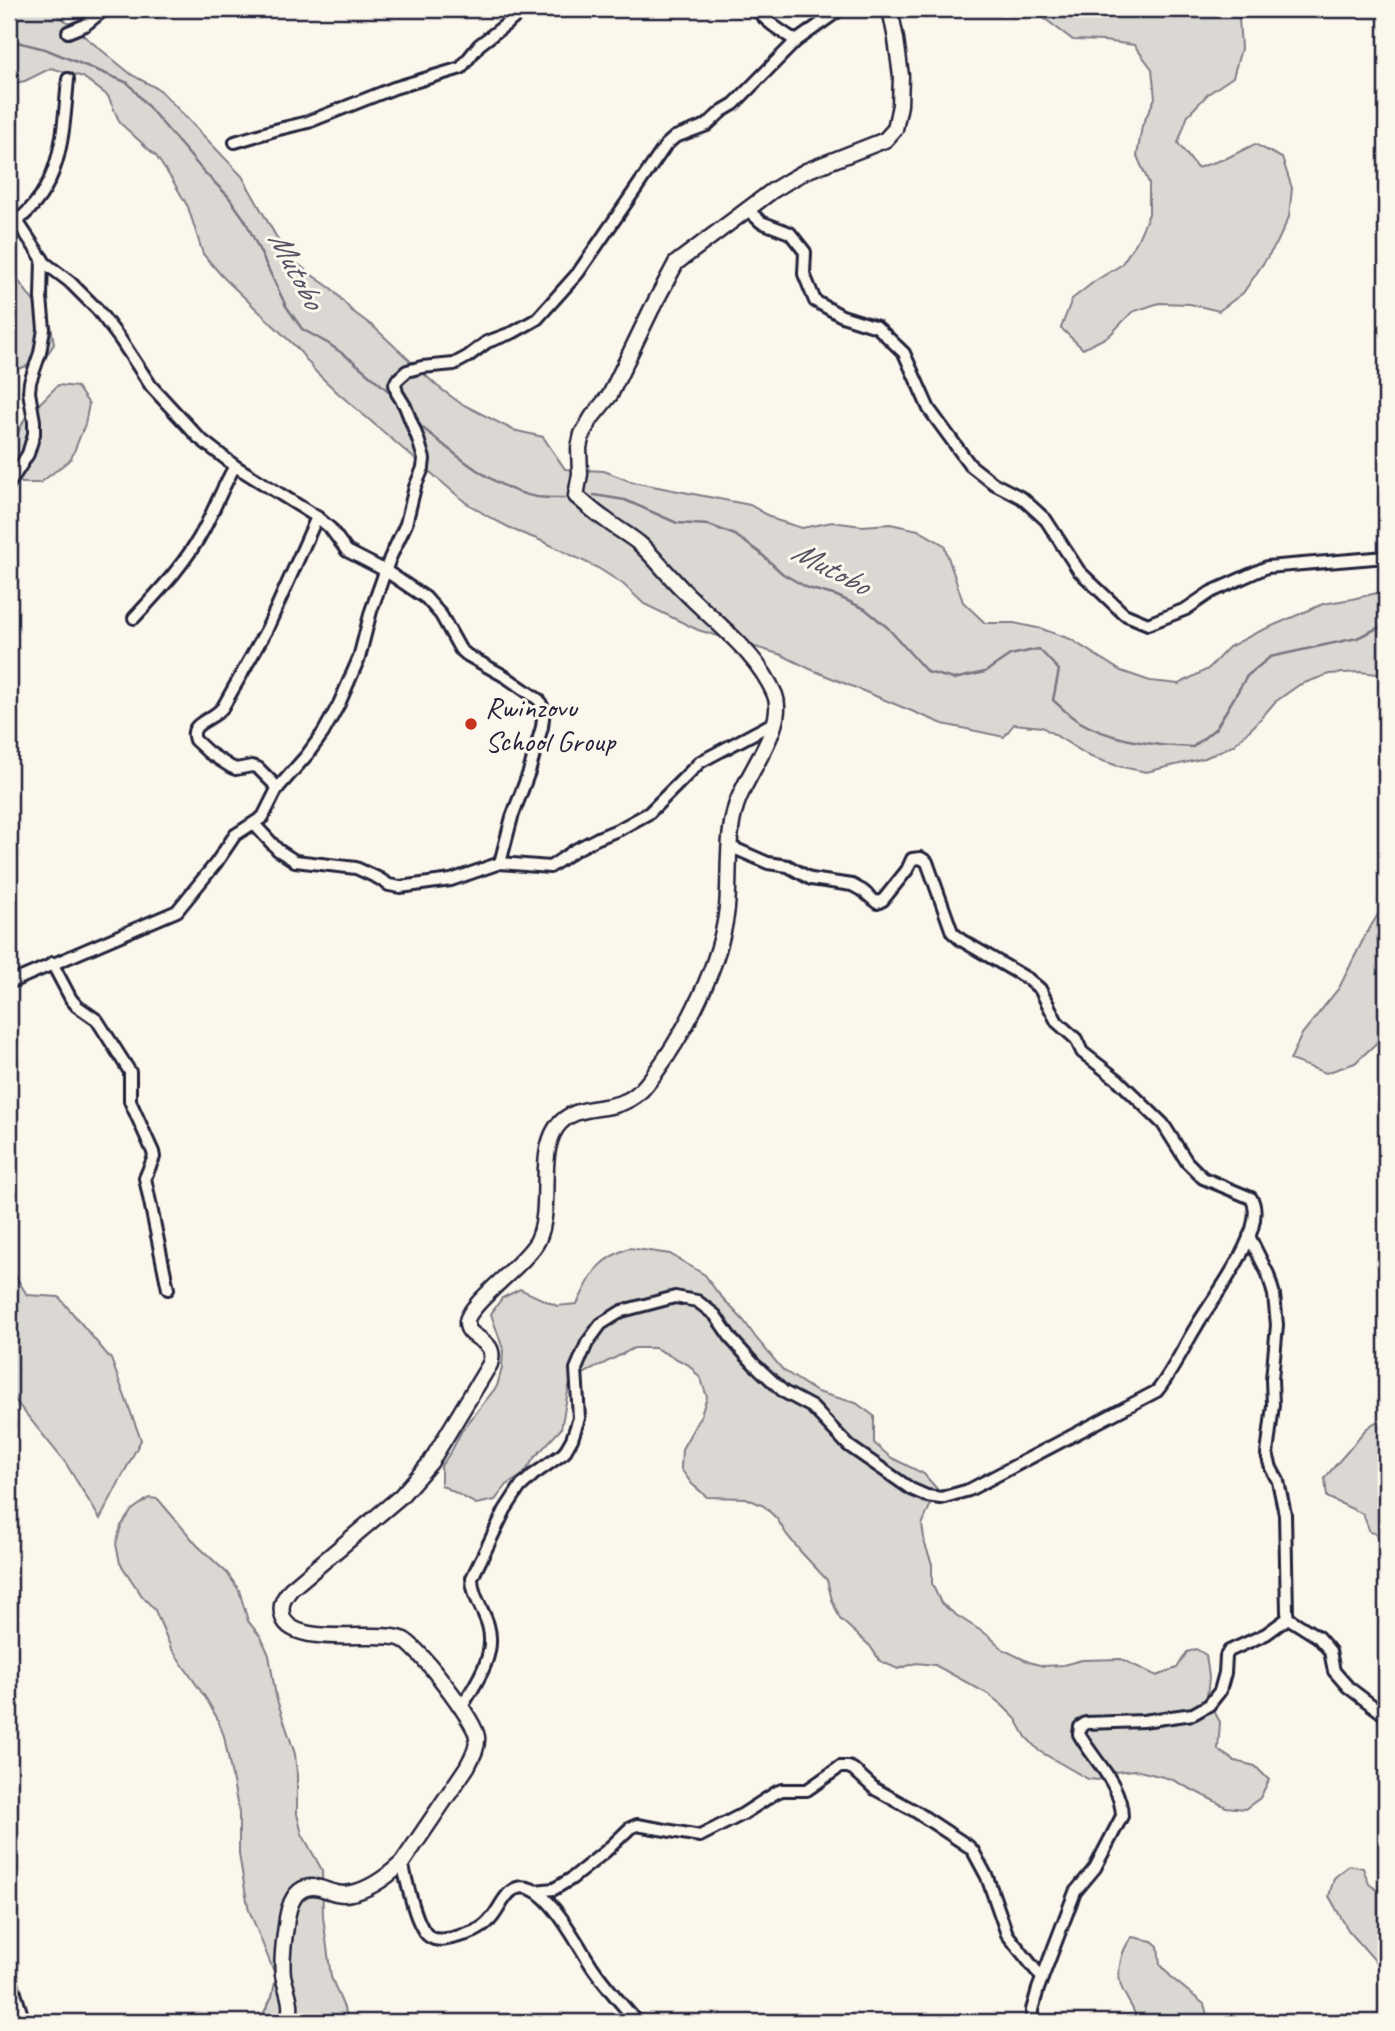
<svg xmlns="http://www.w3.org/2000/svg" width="1395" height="2031" viewBox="0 0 1395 2031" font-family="Caveat,sans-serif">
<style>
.green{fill:#dbd8d3;stroke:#7e7d87;stroke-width:2}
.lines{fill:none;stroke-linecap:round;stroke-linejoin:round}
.stream{stroke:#787681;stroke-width:2.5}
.minor-casing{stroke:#22223b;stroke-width:16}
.major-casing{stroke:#22223b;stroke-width:19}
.minor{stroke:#fbf7ec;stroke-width:10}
.major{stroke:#fbf7ec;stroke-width:14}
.poi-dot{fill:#c8321e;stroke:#fbf7ec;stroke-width:2.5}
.labels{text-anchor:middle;stroke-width:6;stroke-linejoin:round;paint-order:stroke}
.poi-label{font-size:30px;fill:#22223b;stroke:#fbf7ec;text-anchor:start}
.water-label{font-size:32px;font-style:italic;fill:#545364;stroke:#fbf7ec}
</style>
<rect width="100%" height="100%" fill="#fbf7ec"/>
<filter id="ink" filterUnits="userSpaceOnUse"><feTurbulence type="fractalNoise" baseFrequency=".0143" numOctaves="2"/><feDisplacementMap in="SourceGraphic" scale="14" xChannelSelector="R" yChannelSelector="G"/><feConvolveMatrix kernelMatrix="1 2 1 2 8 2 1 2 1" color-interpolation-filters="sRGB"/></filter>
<g filter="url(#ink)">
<g class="green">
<polygon points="9,9 51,9 132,75 160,90 242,176 286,254 309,273 332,289 351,310 375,328 437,386 460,403 513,430 543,437 565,469 604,471 632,482 750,505 776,520 802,528 832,522 862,526 890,524 918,530 944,545 963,602 985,623 1014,623 1042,629 1070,639 1121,671 1150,681 1179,684 1208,669 1229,647 1256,633 1323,604 1352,599 1381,592 1386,589 1386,675 1360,672 1329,674 1299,685 1275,702 1255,725 1234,745 1205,758 1146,772 1118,766 1091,757 1042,727 1014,724 1004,737 943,724 810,669 782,655 698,630 644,604 623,584 598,568 542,541 516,531 489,517 465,502 338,393 316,372 297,348 222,276 203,254 188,207 173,181 156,156 120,123 108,96 83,77 51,68 25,81 9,84"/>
<polygon points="1032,9 1150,9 1156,15 1179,9 1241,9 1239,18 1241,49 1233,77 1208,94 1188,115 1178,143 1197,168 1227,158 1255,144 1282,158 1292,188 1289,217 1277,243 1243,293 1219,311 1190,304 1159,303 1132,312 1109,336 1083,349 1061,328 1072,299 1095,281 1121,265 1137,241 1149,214 1149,183 1137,156 1142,126 1155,98 1152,69 1134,45 1104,41 1073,40"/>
<polygon points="9,252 14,259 18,280 51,325 54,344 43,361 14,370 9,376 9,336 12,328 13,309 9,300"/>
<polygon points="58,385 77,387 89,404 85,424 71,459 40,483 22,483 9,471 9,433 17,435 25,418"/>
<polygon points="1386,904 1386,1034 1355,1063 1326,1073 1290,1060 1302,1034 1339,988 1365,936 1380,911"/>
<path d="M629,1248L670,1254L705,1275L717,1292L744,1321L756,1338L783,1370L817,1392L856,1403L874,1416V1443L890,1457L924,1474L937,1489L922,1525L925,1544L932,1564V1584L941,1603L956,1615L989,1636L1004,1650L1029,1662L1043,1666L1063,1665L1082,1660L1121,1659L1157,1676L1177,1668L1187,1652L1196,1649L1206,1655L1209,1677L1207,1698L1220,1722L1218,1750L1235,1761L1255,1766L1269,1780L1260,1798L1245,1809L1226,1807L1171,1779L1135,1770L1114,1772L1098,1780L1088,1779L1039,1751L1026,1737L1016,1719L1002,1705L988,1694L935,1665L916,1663L898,1669L880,1661L870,1646L840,1619L832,1600L827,1580L801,1552L787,1535L777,1519L764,1506L746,1498L707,1497L692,1484L681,1469L682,1449L701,1415L707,1397L701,1379L689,1365L655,1348H634L581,1375L569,1386L561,1429L534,1458L524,1474L507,1485L495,1500L476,1504L441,1485V1466L452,1450L461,1432L497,1386L502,1368L503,1349L491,1314L502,1298L520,1289L557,1306L577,1304C594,1272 594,1262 629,1248Z"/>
<polygon points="9,1265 27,1295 59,1297 111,1359 141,1440 100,1519 65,1462 9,1393"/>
<path d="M1386,1419V1536L1370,1532L1363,1514L1327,1497L1325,1478C1332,1469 1340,1460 1348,1451C1360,1437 1367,1422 1386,1419Z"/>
<polygon points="149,1498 158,1499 197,1545 227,1573 239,1590 248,1621 261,1637 269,1655 276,1697 295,1754 297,1774 297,1814 302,1834 322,1870 323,1917 331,1977 350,2022 254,2022 263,2014 272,1997 276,1977 249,1910 245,1890 239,1854 239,1813 224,1736 217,1718 207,1700 171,1648 155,1610 142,1596 120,1563 116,1544 121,1526 132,1510"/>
<polygon points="1349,1865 1363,1868 1369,1884 1386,1897 1386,1973 1348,1930 1329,1896 1334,1878"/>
<path d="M1132,1937L1152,1941L1158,1946L1160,1964L1173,1979L1204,2004L1209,2022H1138C1135,2009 1125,1998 1121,1986C1116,1970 1122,1949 1132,1937Z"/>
<polygon points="1283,2014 1289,2022 1250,2022 1261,2017"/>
</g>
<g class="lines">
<g class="stream">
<polyline points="9,40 45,49 128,83 204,172 228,196 245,220 286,306 302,329 329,344 353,361 392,394"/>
<path d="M417,423C448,449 496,491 537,497C546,498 555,498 564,498"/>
<path d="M594,495L625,500L677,523L709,525L735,535L759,552L783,574L808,588L837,596L865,609L887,627L927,672L954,679L985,672L1010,655L1039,649L1059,670L1053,700C1061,707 1068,715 1078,721C1112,741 1154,746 1193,747L1216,728L1247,676L1270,657L1357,638L1386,624"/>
</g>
<g class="minor-casing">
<g id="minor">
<path d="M756,9C767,23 781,31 796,41"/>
<polyline points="68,32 85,25 105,9"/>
<polyline points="235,142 275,130 308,122 394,88 461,68 479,45 513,19 520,9"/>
<polyline points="9,209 45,263 70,282 97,309 120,339 151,386 199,438 235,466 317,517 330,528 347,551 386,571 426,598 441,615 460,649 467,655 506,677 539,700 544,710 542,727 529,772 512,817 500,863"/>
<polyline points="748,210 761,222 790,233 805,252 804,274 815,301 842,316 877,327 904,353 929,409 970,465 993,483 1022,498 1046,520 1079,571 1124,614 1148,624 1186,609 1211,592 1267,567 1386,557"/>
<path d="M17,221C63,185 63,132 68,79"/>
<polyline points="9,484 28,454 34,434 34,421 29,392 30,382 40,353 44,329 41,298 42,258"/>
<path d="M134,618C160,590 186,563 204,529C215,508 223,486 235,466"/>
<path d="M278,788L258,768L252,766L236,769L231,767L209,753L195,740C188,722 213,721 223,707L267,629L317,517"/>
<polyline points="254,824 278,850 295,861 356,868 378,878 389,885 400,887 451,880 500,863 550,867 575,850 598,838 620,829 649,813 700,762 775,722"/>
<polyline points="52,963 71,999 77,1006 97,1020 130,1072 130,1101 153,1152 154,1157 145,1178 168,1289"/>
<polyline points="9,983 177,911 216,863 235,835 263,817 277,789 307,755 323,733 339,704 359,658 371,611 390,558 406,524 415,487 423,468 424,459 418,439 405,406 397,393 395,384 397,380 407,371 422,367 454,364 467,357 487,342 514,332 537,319 578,273 666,145 675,137 707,125 722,111 734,104 796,41 841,9"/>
<polyline points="1249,1236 1268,1274 1274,1295 1277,1325 1272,1379 1273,1405 1267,1454 1271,1468 1278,1481 1285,1514 1287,1612 1288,1618 1318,1637 1330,1651 1334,1671 1348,1687 1386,1716"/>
<path d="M461,1708C476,1683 497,1655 488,1625C483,1608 472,1596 472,1578L505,1510L520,1487L533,1475L564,1453L572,1439L579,1418L576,1369L587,1343L601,1324L622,1311L675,1297L697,1301L715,1315L733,1341L754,1364L784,1392L812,1407L849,1446L911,1489L927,1496L941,1498L969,1490L1157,1391C1173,1371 1183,1348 1196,1327C1211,1300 1270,1228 1251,1198L1203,1178L1187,1162L1163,1124L1118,1080L1082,1052L1076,1039L1057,1022L1040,989L1028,979L961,940L952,932L927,862L921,858L912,859L907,870L883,900L877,903L863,891L852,885L811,879L788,866L768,863L729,846"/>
<path d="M402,1863C407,1880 415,1928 430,1937C437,1942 448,1939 456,1937C468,1934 480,1931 489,1921C502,1909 506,1880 531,1889C554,1898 579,1947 593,1968C606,1987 622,2004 637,2022"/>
<polyline points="535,1891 554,1889 571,1879 606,1851 630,1828 637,1825 700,1836 743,1814 777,1792 782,1790 807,1790 840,1767 848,1767 853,1769 875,1789 915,1811 968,1846 973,1851 987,1877 1007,1934 1042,1978"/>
<polyline points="9,1974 24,2022"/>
<path d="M1032,2022V2010L1038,1989L1075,1892L1095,1868L1122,1816C1121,1783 1094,1761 1079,1734L1080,1727L1086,1723L1143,1721L1193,1714L1209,1705L1220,1691L1225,1673L1226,1656L1229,1651L1266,1634L1288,1618"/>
</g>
</g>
<g class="major-casing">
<g id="major">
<polyline points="9,2010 27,2022"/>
<path d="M287,2022C295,2006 286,1991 283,1975C281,1959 284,1941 286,1926C288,1905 295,1882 320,1888C330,1891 340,1896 351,1893C369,1890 389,1875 402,1863L467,1767C472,1757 478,1748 477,1737C474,1719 418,1646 402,1639C379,1629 286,1650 282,1613C280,1603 285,1597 291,1589L401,1496L430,1463L490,1364C499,1337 465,1341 467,1321C469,1303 528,1262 538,1240C553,1207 537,1157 556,1128C574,1102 607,1113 630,1099C640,1094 646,1085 653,1076C686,1032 721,964 727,908C730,874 726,839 736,806C745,775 787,726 775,695C757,652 714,622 682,589C668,575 656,559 641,545C631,536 617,529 606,520C595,513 586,504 576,496L580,474L579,448L582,434L592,417L610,395L651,310L676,263L772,191L790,180L806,171L885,140L895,129L900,105L901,76L896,39L890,9"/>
</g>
</g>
<use href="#minor" class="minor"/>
<use href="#major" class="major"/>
</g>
</g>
<circle class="poi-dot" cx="471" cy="724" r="7"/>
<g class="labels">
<g class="poi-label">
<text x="485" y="717">Rwinzovu<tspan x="485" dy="34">School Group</tspan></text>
</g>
<g class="water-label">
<text transform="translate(297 269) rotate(62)" y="11">Mutobo</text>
<text transform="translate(831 567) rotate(28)" y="11">Mutobo</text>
</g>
</g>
<rect width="1395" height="2031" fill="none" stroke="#fbf7ec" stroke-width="35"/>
<rect x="18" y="18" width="1360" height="1996" fill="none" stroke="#22223b" stroke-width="2.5" filter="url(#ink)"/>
</svg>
